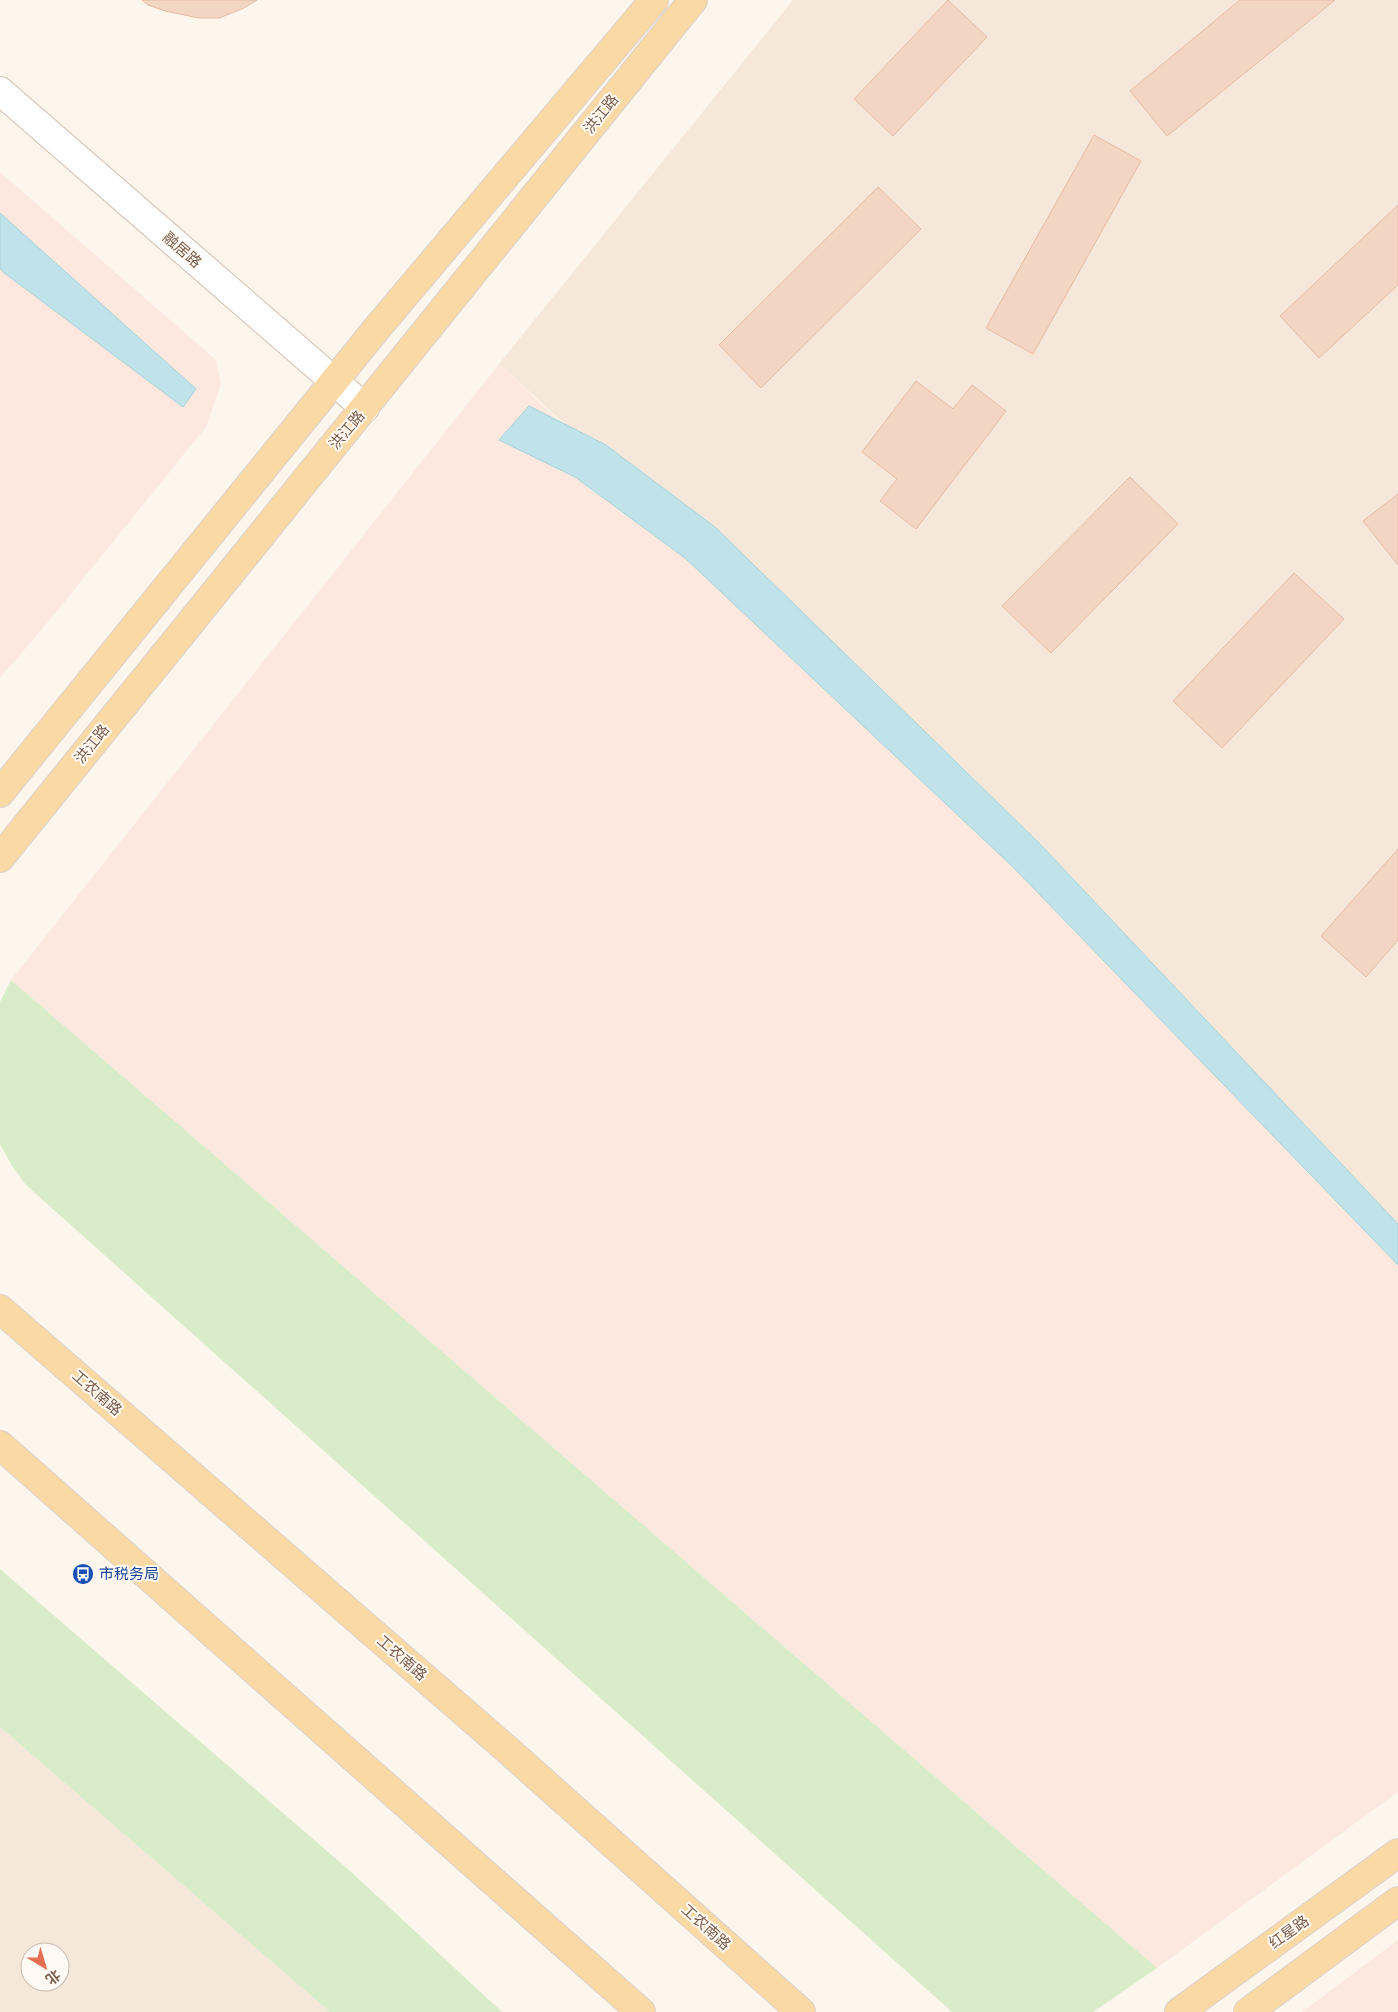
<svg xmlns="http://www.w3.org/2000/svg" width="1398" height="2012" viewBox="0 0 1398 2012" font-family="Arial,'Noto Sans SC',sans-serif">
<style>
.residential{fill:#f5e8da;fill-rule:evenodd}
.commercial{fill:#fde8e0}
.green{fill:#d8ecc9}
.water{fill:#bfe3e8;stroke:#a5d3da}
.building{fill:#f3d5c3;stroke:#e6bba3}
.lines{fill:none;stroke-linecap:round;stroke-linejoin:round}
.minor-casing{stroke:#d1beb0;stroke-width:30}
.major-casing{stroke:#dad1cd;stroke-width:30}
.minor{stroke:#fff;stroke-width:28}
.major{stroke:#fbd9a5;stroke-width:28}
.labels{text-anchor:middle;stroke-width:4;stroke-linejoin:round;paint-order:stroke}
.street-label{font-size:15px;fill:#7a5c4d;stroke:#fffaf3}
.transit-label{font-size:15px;fill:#164399;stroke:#fffaf3;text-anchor:start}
</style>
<rect width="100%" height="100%" fill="#fdf6ec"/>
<g class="residential">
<polygon points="793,0 1398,0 1398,1226 820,656 499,364"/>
<path d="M0,1727L330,2012H0ZM30,1952H60V1982H30Z"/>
</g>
<g class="commercial">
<polygon points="0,172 216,360 221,384 206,427 52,617 0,678"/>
<polygon points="499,364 1080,913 1398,1226 1398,1792 1157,1968 11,980"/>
<polygon points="1398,1940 1398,2012 1302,2012"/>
</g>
<g class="green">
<polygon points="11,980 1157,1968 1093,2012 952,2012 26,1185 12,1166 0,1144 0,1002"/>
<polygon points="0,1569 349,1870 502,2012 330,2012 0,1727"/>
</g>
<g class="water">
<polygon points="0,213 196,389 183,407 3,272 0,268"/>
<polygon points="529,406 606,445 715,527 1040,844 1398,1224 1398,1265 1014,868 685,558 575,477 499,440"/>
</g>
<g class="building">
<polygon points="142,0 257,0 242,9 219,18 199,18 165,11 148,5"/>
<polygon points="948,0 987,37 893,136 854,99"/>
<polygon points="1240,0 1335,0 1167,136 1130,91"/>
<polygon points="1094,135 1141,161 1033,354 986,328"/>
<polygon points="878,187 921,229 761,388 719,345"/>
<polygon points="1398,205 1398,285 1319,358 1280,316"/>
<polygon points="916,381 953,409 972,385 1006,411 916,529 880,501 897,479 862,452"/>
<polygon points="1130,477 1178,524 1051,653 1002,606"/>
<polygon points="1398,494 1398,565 1363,521"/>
<polygon points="1294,573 1344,619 1222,748 1173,701"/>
<polygon points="1398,849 1398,940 1366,977 1321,936"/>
</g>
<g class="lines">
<g class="minor-casing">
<polyline id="minor" points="0,91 365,408"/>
</g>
<g class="major-casing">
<g id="major">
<polyline points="0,793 378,327 654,0"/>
<path d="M0,858C231,572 463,287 693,0"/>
<polyline points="0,1309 510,1752 801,2012"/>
<polyline points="0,1445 641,2012"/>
<polyline points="1179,2012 1398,1853"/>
<polyline points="1248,2012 1398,1901"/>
</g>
</g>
<use href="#minor" class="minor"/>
<use href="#major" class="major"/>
</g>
<defs>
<g id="bus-disc" transform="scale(1.125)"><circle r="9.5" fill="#1a4fb4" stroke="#fffaf3"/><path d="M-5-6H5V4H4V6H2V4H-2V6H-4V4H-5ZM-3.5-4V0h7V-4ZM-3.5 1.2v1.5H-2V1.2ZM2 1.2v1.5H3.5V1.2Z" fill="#fff"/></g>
</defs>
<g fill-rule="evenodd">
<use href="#bus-disc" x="83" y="1574"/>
</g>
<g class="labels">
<g class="street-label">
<text transform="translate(601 114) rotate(-51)" y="5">洪江路</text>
<text transform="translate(182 250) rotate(41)" y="5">融居路</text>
<text transform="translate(347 430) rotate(-50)" y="5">洪江路</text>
<text transform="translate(92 744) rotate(-51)" y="5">洪江路</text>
<text transform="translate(97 1393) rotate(41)" y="5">工农南路</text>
<text transform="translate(402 1658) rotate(41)" y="5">工农南路</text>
<text transform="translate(706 1927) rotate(42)" y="5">工农南路</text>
<text transform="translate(1289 1932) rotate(-36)" y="5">红星路</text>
</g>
<g class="transit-label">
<text x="99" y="1579">市税务局</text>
</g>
</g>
<g transform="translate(45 1967) rotate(142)"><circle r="24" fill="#fffaf3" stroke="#cabbb1"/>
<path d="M0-4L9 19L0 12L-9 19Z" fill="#e76f51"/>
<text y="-8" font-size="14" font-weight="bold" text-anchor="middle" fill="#7a5c4d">北</text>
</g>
</svg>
